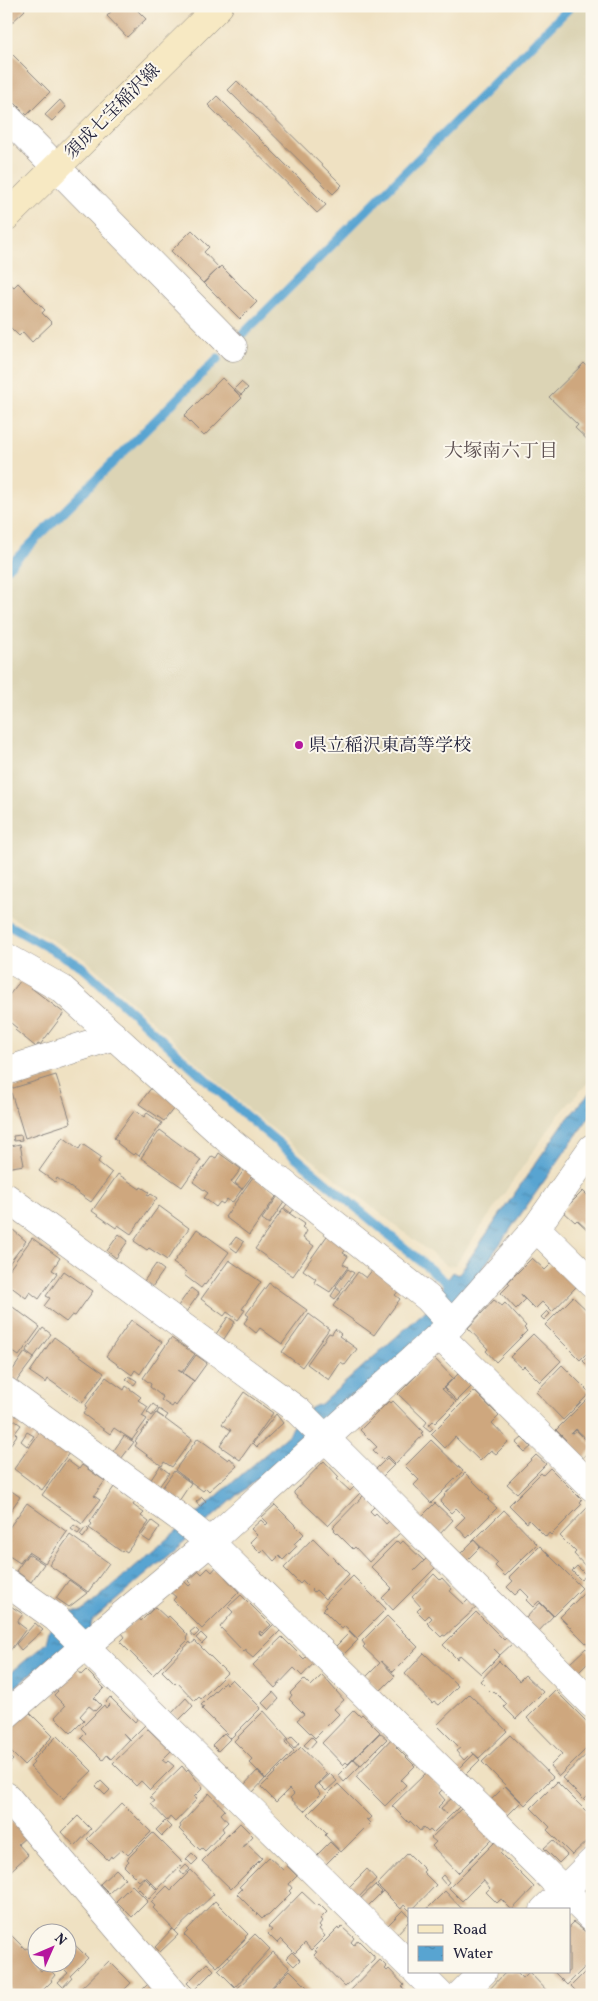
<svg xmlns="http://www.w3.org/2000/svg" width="598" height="2001" viewBox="0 0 598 2001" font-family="Vollkorn,'Noto Serif JP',serif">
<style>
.built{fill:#dcd4b5}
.water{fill:url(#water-ripples);stroke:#3d6386}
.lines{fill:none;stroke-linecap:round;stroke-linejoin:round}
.stream{stroke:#58a4d1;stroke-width:9}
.building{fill:#cea77e}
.street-casing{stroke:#88827e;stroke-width:29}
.secondary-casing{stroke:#88827e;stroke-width:29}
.street{stroke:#fff;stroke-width:28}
.secondary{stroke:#f7e9c3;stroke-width:28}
.poi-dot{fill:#b5179e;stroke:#fbf7ec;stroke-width:2}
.labels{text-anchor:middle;stroke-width:4;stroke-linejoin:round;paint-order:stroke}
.street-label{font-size:18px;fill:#22223b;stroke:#fbf7ec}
.poi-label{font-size:18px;fill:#22223b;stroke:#fbf7ec;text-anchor:start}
.neighbourhood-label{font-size:19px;fill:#5e5152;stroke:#fbf7ec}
</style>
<defs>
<pattern id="water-ripples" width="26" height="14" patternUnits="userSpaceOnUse" patternTransform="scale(1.25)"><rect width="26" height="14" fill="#58a4d1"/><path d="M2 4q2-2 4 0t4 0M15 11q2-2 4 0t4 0" fill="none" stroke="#4885ab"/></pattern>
</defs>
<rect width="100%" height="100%" fill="#fbf7ec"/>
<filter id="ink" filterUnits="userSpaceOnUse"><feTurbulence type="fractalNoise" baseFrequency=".02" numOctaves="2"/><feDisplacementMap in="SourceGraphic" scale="10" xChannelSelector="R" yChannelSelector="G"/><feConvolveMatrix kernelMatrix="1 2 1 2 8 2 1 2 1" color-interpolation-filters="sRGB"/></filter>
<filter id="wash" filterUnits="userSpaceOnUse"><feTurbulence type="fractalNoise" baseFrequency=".0096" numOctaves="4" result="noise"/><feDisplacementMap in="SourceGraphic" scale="20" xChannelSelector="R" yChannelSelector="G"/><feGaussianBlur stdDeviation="1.12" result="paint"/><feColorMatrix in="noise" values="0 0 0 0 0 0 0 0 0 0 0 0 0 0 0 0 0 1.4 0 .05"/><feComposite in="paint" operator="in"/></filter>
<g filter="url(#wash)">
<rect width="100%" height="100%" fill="#efe1c2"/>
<polygon class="built" points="577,6 592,6 592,1078 557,1117 455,1265 447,1266 249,1110 85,959 6,914 6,575"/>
<path class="water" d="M592,1090V1113L464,1295L308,1443L296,1445L92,1621L90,1630L69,1648L57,1652L6,1695V1677L46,1643L49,1631L71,1612H82L289,1434C293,1421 308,1407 321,1404L442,1296V1287L453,1272L458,1275L563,1124Z"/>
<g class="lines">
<g class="stream">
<polyline points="243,334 571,6"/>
<polyline points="6,569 218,358"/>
<polyline points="6,924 81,966 245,1115 454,1289"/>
</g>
</g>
<g id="blocks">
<g class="building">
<polygon points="6,6 22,6 25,10 6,28"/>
<polygon points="116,6 133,6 146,19 127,37 107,16"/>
<polygon points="8,50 50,92 27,115 10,98 9,100 6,97 6,51"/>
<polygon points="237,81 342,185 333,194 228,90"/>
<polygon points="217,96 326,205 317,213 208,105"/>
<polygon points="60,100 66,107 52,121 45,115"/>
<polygon points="192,230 209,247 204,252 219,268 203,283 171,251"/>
<polygon points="221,266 257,302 240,319 204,283"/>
<polygon points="18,283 45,310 42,313 52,323 32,342 23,332 19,336 6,323 6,288 10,284 14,287"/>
<polygon points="584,363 592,370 592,444 575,428 578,425 549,397"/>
<polygon points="222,378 242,398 204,436 184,416"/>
<polygon points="241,382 248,388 241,395 234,389"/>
<polygon points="21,980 64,1013 40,1045 38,1044 36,1047 15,1030 17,1028 6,1019 6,999"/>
<polygon points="56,1075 71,1123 25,1138 10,1089"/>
<polygon points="152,1087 177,1104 164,1121 139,1104"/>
<polygon points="135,1110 144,1117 147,1113 162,1123 139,1156 135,1153 133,1155 117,1143 118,1141 114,1138"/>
<polygon points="160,1130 201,1160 182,1187 141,1158"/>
<polygon points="21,1135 22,1140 14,1141 13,1136"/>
<polygon points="63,1137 79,1149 82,1144 101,1157 98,1162 112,1173 91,1202 57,1178 55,1182 39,1171"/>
<polygon points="20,1144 24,1165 6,1168 6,1147"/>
<polygon points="219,1153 241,1169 231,1182 242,1189 232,1203 227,1199 223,1204 220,1202 216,1207 204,1198 208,1193 193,1182 212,1156 216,1158"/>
<polygon points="246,1167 254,1173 242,1189 235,1183"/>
<polygon points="118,1174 140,1189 141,1187 149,1192 147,1195 149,1196 151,1194 157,1198 131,1234 118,1225 116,1228 92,1211"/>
<polygon points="253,1177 278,1194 249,1235 225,1217"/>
<polygon points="583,1191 591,1199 592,1197 592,1234 577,1220 575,1222 563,1211"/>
<polygon points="280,1193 287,1198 269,1224 262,1219"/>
<polygon points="290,1200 297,1205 291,1213 284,1208"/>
<polygon points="159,1206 189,1228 167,1260 149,1248 147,1250 134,1241"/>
<polygon points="283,1209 305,1224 302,1227 307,1231 303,1238 314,1246 293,1276 255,1249"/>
<polygon points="6,1224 26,1241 8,1265 6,1263"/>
<polygon points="197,1229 229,1252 205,1285 204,1284 201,1288 184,1275 186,1272 173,1263"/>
<polygon points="329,1233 348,1247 343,1253 348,1256 343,1264 348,1267 330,1292 314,1282 316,1279 303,1270"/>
<polygon points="119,1234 128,1241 116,1258 107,1251"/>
<polygon points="236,1237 244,1242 237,1252 229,1246"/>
<polygon points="32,1238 60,1258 52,1270 57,1273 39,1299 30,1292 26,1298 6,1283 6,1274"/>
<polygon points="532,1258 545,1270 552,1263 576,1287 552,1312 542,1302 535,1309 520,1294 525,1300 516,1309 501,1293 510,1284 508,1282"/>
<polygon points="229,1260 261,1282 242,1309 245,1310 238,1320 227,1312 224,1316 201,1299"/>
<polygon points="156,1264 164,1270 152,1287 144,1281"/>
<polygon points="348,1269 354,1273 341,1290 336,1286"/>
<polygon points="373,1269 401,1288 395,1295 400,1299 374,1335 333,1306 358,1272 366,1278"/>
<polygon points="64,1271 93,1291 75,1316 72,1315 66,1322 44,1306 50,1298 46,1296"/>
<polygon points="269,1283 307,1310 282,1344 260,1328 256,1333 244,1323 249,1316 246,1314"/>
<polygon points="191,1288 199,1294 186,1312 178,1306"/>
<polygon points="336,1288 341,1292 335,1299 331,1296"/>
<polygon points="573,1297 592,1315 592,1348 580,1360 545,1325"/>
<polygon points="494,1300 502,1306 505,1303 526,1326 524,1328 527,1331 496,1362 486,1351 488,1349 468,1328"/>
<polygon points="6,1302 40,1327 19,1356 6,1347"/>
<polygon points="547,1311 550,1314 544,1320 541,1317"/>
<polygon points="309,1314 329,1329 302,1367 282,1352"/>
<polygon points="228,1317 235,1322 224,1339 216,1334"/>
<polygon points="131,1320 162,1342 140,1374 135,1370 132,1375 106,1356"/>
<polygon points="43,1328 51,1334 34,1357 26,1351"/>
<polygon points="335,1329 341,1334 339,1336 357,1349 345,1365 341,1362 329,1380 307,1364 329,1333 332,1334"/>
<polygon points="533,1334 561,1361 540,1382 524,1366 522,1368 510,1357"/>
<polygon points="54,1337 104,1373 82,1403 48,1379 46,1383 30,1372"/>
<polygon points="171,1338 195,1354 182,1372 178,1370 194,1381 176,1406 174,1404 172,1407 161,1400 163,1397 150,1387 151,1384 143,1378"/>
<polygon points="25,1352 34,1358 16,1382 8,1377"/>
<polygon points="592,1353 592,1370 583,1361"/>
<polygon points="196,1355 207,1363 194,1381 183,1373"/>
<polygon points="434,1358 453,1378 442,1389 456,1402 435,1423 433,1421 429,1425 433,1428 430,1431 424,1426 427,1422 398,1394"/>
<polygon points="562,1365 590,1393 563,1420 536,1392"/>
<polygon points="458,1374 471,1387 457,1401 444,1388"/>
<polygon points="129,1376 137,1381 134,1385 126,1379"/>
<polygon points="106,1377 124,1390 126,1386 141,1397 138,1400 148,1407 142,1416 147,1419 132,1440 114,1428 110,1434 83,1414 87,1408 85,1406"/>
<polygon points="474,1391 499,1416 492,1423 509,1441 496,1454 491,1450 480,1461 455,1437 445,1448 431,1434"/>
<polygon points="244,1392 273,1413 240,1460 220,1446 231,1430 222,1424"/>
<polygon points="592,1394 592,1444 576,1429 571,1434 576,1430 592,1446 592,1449 579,1461 562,1444 566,1440 556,1430"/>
<polygon points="389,1401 391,1403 393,1401 423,1432 421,1433 423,1435 395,1464 387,1456 383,1460 373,1450 377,1447 360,1430"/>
<polygon points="153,1404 158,1408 152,1416 147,1412"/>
<polygon points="159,1409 168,1415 165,1419 192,1439 172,1467 164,1462 162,1466 135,1446 137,1443 135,1441 156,1413 164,1418 157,1413"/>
<polygon points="6,1410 13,1415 11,1418 21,1425 15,1433 17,1435 6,1451"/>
<polygon points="276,1414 283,1423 257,1447 253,1443"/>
<polygon points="27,1432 34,1436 27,1446 21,1441"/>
<polygon points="40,1432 69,1453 42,1490 14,1469"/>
<polygon points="124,1436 134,1442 121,1459 112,1453"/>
<polygon points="198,1438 228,1460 230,1458 237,1466 209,1491 206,1488 203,1491 175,1470"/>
<polygon points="522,1438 531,1447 525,1452 516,1443"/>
<polygon points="431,1440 463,1471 431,1503 414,1485 419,1480 405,1466"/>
<polygon points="536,1455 546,1464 517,1493 507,1484"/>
<polygon points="387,1458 394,1465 381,1478 374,1471"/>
<polygon points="67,1460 79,1469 82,1465 105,1481 94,1496 100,1500 82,1524 42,1495"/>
<polygon points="324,1461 339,1477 337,1479 350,1491 355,1486 361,1492 328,1526 294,1494 294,1492"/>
<polygon points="160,1466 169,1473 158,1488 150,1481"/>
<polygon points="550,1468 582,1500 580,1502 582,1504 551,1535 549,1533 546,1537 529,1520 527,1523 509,1505 541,1473 543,1475"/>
<polygon points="174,1471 191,1483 179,1501 162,1488"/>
<polygon points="465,1473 490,1498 488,1500 497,1508 467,1538 456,1526 465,1517 456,1508 451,1513 440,1502 445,1496 444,1495"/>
<polygon points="6,1487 20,1497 6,1517"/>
<polygon points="114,1487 135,1502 133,1505 144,1513 141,1516 149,1522 127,1552 124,1550 122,1552 89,1528 92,1524 90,1522"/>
<polygon points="364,1495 375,1506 370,1511 374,1515 376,1513 386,1524 390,1520 401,1532 369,1562 355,1547 353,1549 334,1530 335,1529 333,1527"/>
<polygon points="202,1497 206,1501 200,1507 196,1502"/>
<polygon points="27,1503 67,1532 45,1563 28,1552 20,1563 6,1554 6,1532"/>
<polygon points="435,1503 453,1520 438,1536 420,1518"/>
<polygon points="275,1505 304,1534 294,1544 297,1546 283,1560 279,1556 274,1561 264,1550 261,1553 250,1542 257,1535 251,1529 261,1520 266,1525 268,1523 262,1517"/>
<polygon points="588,1507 592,1511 592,1567 589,1570 574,1554 576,1552 560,1536"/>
<polygon points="504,1510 537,1544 505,1576 495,1566 498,1563 474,1540"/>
<polygon points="152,1521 160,1527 150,1542 141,1536"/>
<polygon points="74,1525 81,1530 78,1534 71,1529"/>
<polygon points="86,1527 89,1530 83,1538 80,1535"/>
<polygon points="70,1535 109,1563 88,1592 49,1565"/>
<polygon points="313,1538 349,1574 325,1599 316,1590 314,1592 303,1581 300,1584 284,1568"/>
<polygon points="474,1540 480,1547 467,1560 460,1554"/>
<polygon points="397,1541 400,1544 403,1541 424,1561 414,1571 427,1558 436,1567 393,1610 382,1598 392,1588 371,1567"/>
<polygon points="540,1546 582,1588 554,1616 539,1601 533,1607 526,1600 529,1597 521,1589 515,1595 507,1587 513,1581 509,1577"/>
<polygon points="28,1554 44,1564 31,1582 16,1571"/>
<polygon points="217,1566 226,1575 225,1577 239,1592 202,1629 173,1600 176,1597 170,1592 182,1579 189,1586 191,1584 188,1581 199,1571 202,1574 208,1568 212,1572"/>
<polygon points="577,1566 586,1575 581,1580 572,1571"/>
<polygon points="434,1574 440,1580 442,1578 452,1589 450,1591 464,1604 469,1599 477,1607 445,1636 443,1635 441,1637 427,1623 432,1618 429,1615 425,1619 417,1611 421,1607 412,1597"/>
<polygon points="353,1576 386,1609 357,1638 345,1626 342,1629 323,1610 326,1607 324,1605"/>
<polygon points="69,1580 87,1593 69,1607 56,1598"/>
<polygon points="584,1593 592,1602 592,1649 560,1617"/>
<polygon points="241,1595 271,1625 262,1633 260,1631 259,1633 262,1636 274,1624 281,1630 253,1658 246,1652 246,1649 244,1652 220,1627 233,1612 228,1607"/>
<polygon points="6,1603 23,1614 17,1622 26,1629 6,1656"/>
<polygon points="540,1603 553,1616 538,1632 525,1619"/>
<polygon points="155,1607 167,1618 169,1616 188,1635 186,1638 188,1640 153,1675 120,1642 125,1637 122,1633 138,1617 141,1621"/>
<polygon points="476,1612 504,1640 507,1637 513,1643 500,1655 494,1649 500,1655 481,1674 460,1655 457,1659 443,1645"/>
<polygon points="387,1616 418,1647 393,1672 381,1661 395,1676 380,1691 366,1677 380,1663 363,1647 365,1645 362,1641"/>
<polygon points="35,1623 43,1630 21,1650 16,1644"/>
<polygon points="195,1628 199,1632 194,1637 190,1632"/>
<polygon points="350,1632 358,1640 343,1655 335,1647"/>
<polygon points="201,1633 207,1639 202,1644 196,1638"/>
<polygon points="282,1637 304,1659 308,1655 315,1662 302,1676 294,1668 275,1688 253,1665"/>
<polygon points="195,1641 227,1673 201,1699 199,1697 195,1701 177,1682 175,1684 162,1671 190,1642 191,1644"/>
<polygon points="586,1648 592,1654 592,1659 579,1672 570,1663"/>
<polygon points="424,1653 458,1686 439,1705 434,1701 432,1703 405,1674"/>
<polygon points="499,1661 519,1681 525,1675 543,1692 516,1719 504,1707 507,1704 494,1691 492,1693 480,1681"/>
<polygon points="76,1669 81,1675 86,1670 104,1688 94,1698 101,1705 95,1711 89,1706 80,1716 84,1720 71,1733 55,1717 65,1706 54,1695 58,1691 56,1689"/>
<polygon points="322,1675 344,1700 334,1709 339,1714 315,1738 297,1720 304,1714 289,1699 292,1695 290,1693 304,1679 311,1686"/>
<polygon points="232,1679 261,1708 231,1738 202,1709 204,1707 201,1705 224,1682 227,1684"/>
<polygon points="555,1690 592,1727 592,1743 559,1776 550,1766 562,1754 527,1718"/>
<polygon points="273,1692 279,1699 269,1710 262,1703"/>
<polygon points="469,1694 507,1731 479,1758 472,1752 464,1760 456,1751 460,1748 437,1725"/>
<polygon points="110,1697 135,1722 138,1718 145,1725 130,1740 123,1733 129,1740 111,1759 107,1755 103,1760 81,1738 86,1733 81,1728 104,1705 106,1708 109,1705 106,1702"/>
<polygon points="186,1698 193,1706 179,1720 172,1713"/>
<polygon points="354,1710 360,1716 362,1714 380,1732 348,1764 346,1762 343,1765 322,1743"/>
<polygon points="28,1711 53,1736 24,1765 6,1747 6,1733"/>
<polygon points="264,1711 288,1738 285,1742 294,1751 266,1779 250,1763 253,1760 234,1741"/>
<polygon points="148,1729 171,1751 162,1760 166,1763 168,1761 174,1766 150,1790 141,1781 136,1786 113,1763"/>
<polygon points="224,1733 230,1739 218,1751 212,1745"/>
<polygon points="380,1733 387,1739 361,1765 354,1759"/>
<polygon points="510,1735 553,1777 525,1805 482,1762"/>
<polygon points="57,1736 92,1771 63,1799 30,1767 34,1763 32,1761"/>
<polygon points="292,1736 299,1743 294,1749 287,1741"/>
<polygon points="312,1737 316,1741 309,1749 304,1745"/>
<polygon points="392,1738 398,1745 396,1747 415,1766 401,1780 406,1785 385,1806 356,1777"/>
<polygon points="301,1747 327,1774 314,1787 321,1794 304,1811 290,1798 294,1794 289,1789 276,1802 261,1787"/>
<polygon points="591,1750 592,1792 584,1800 562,1778"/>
<polygon points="6,1754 13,1760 6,1767"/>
<polygon points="474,1754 480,1760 464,1776 458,1770"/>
<polygon points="354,1759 360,1766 344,1782 338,1775"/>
<polygon points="182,1766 186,1771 188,1769 203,1788 194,1797 197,1799 175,1822 170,1817 167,1821 151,1804 155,1801 150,1797"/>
<polygon points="257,1771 265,1779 252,1793 244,1785"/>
<polygon points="426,1773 442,1790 439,1793 445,1800 438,1807 446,1814 441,1808 453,1797 461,1805 433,1833 430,1830 428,1832 423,1827 420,1831 410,1821 409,1823 392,1806"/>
<polygon points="330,1774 337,1781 326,1791 319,1784"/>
<polygon points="101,1781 110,1790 105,1795 96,1786"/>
<polygon points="557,1782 587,1812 589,1810 592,1813 592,1836 572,1855 547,1830 550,1827 531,1808"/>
<polygon points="338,1784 371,1817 368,1820 366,1819 370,1823 341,1852 325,1835 327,1833 308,1814"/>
<polygon points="505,1786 521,1802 506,1817 490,1801"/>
<polygon points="209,1793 225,1810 221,1814 228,1822 222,1828 224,1831 205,1851 202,1848 200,1850 179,1829 181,1827 180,1825"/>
<polygon points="122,1803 151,1832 128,1855 122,1849 112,1858 111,1856 108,1860 87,1839"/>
<polygon points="463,1807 493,1838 458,1873 432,1846 436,1842 431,1838"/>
<polygon points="78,1816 91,1829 75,1846 62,1832"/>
<polygon points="11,1821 26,1837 18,1844 28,1855 6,1875 6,1825"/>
<polygon points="165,1821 171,1827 162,1836 156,1830"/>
<polygon points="240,1823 253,1836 241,1849 247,1844 262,1858 231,1889 202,1861"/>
<polygon points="153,1833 183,1863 158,1889 145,1876 139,1881 124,1866 129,1861 127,1859"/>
<polygon points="553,1840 567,1855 559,1863 544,1848"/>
<polygon points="496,1841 505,1849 500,1853 534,1887 512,1910 501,1899 497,1903 486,1892 490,1888 483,1880 462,1901 449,1888"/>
<polygon points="330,1842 339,1851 325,1865 316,1856"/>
<polygon points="192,1853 198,1859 192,1865 186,1859"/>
<polygon points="408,1853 425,1870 423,1872 436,1885 412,1910 409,1910 404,1905 401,1909 377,1885"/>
<polygon points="269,1857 283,1870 287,1866 297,1876 289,1884 292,1888 289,1891 291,1893 268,1916 266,1915 262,1919 237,1894 242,1889 239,1887"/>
<polygon points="186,1865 190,1869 183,1875 180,1871"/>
<polygon points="116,1869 125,1878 109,1893 100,1884"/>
<polygon points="367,1869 376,1879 359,1897 349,1887"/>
<polygon points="191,1870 214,1894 175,1931 153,1908 155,1906 151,1902 167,1886 171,1890"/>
<polygon points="443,1875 449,1882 446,1885 440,1878"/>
<polygon points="145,1878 157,1890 149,1899 136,1886"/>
<polygon points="132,1885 148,1901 132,1917 116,1901"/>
<polygon points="375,1885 382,1892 368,1906 361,1898"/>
<polygon points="445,1891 463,1910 426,1910"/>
<polygon points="302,1892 317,1906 319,1904 327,1912 320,1919 322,1921 319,1925 321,1927 319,1929 325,1936 311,1950 305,1943 295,1953 281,1939 277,1943 268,1934 272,1930 268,1927"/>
<polygon points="215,1901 248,1934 245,1937 246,1938 217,1967 184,1935 188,1931 187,1930"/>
<polygon points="403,1910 409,1916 409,1921 396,1935 387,1926"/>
<polygon points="573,1922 592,1937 592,1960 567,1985 554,1972 569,1972 569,1926"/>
<polygon points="342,1927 354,1938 351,1942 354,1945 358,1940 374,1956 374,1959 345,1987 314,1955 317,1952 315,1951 338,1928 339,1930"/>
<polygon points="172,1929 178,1935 160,1952 155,1947"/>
<polygon points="9,1933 25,1949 27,1948 38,1958 36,1965 41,1971 46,1966 55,1975 51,1980 52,1981 38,1995 17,1995 9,1987 6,1990 6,1936"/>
<polygon points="255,1934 270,1949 235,1987 218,1970"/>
<polygon points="75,1945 88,1958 70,1976 72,1977 63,1987 58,1982 68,1973 59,1964 68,1964 68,1952"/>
<polygon points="273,1952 290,1968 264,1995 231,1995"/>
<polygon points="292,1952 300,1960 294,1966 286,1958"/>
<polygon points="380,1960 387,1967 385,1969 387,1971 389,1969 404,1985 402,1987 410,1995 354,1995 350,1991"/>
<polygon points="109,1961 131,1983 119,1995 81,1995 78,1991"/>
<polygon points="207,1963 214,1970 194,1990 187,1983"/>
<polygon points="592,1965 592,1995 580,1995 571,1986"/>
<polygon points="290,1970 315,1995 265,1995"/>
<polygon points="506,1972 517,1972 523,1978 529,1972 551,1995 484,1995"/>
<polygon points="148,1984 159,1995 137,1995"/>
</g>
</g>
</g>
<g filter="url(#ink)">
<use href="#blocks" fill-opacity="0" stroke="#88827e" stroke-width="1"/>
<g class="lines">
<g class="street-casing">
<g id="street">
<polyline points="6,116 233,347"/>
<polyline points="6,957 62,989 226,1138 428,1298 452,1324"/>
<polyline points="6,1071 114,1036"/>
<polyline points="6,1197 298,1411 592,1704"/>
<polyline points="536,1228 592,1283"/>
<polyline points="440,1336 592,1487"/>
<polyline points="6,1391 179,1517 210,1542 592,1918"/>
<polyline points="6,1582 56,1618 409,1965"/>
<polyline points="6,1715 85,1646 210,1542 452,1324 536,1228 592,1148"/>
<polyline points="6,1796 175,1995"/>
<polyline points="544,1910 592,1862"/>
<polyline points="417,1972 440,1995"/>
<polyline points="460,1995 483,1972"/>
</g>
</g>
<g class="secondary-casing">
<polyline id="secondary" points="6,217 219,6"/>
</g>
<use href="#street" class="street"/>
<use href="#secondary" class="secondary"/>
</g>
</g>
<circle class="poi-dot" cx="299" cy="745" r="5"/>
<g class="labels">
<g class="street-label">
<text transform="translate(112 111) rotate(-45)" y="6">須成七宝稲沢線</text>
</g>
<g class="poi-label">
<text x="309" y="751">県立稲沢東高等学校</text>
</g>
<g class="neighbourhood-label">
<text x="501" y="457">大塚南六丁目</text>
</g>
</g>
<rect width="598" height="2001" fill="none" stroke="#fbf7ec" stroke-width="25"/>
<rect x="408" y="1908" width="162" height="65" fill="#fbf7ec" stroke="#a4a2a5"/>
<rect x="418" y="1925" width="25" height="8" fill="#f7e9c3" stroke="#a4a2a5"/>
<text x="453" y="1934" font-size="15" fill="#22223b">Road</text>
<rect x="418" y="1946" width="25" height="15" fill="url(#water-ripples)" stroke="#a4a2a5"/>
<text x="453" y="1958" font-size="15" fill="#22223b">Water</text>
<g transform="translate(52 1948) rotate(45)"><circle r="24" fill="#fbf7ec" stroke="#a4a2a5"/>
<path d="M0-4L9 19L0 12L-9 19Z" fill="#b5179e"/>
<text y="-8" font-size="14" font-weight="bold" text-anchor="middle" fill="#22223b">N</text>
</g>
</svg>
